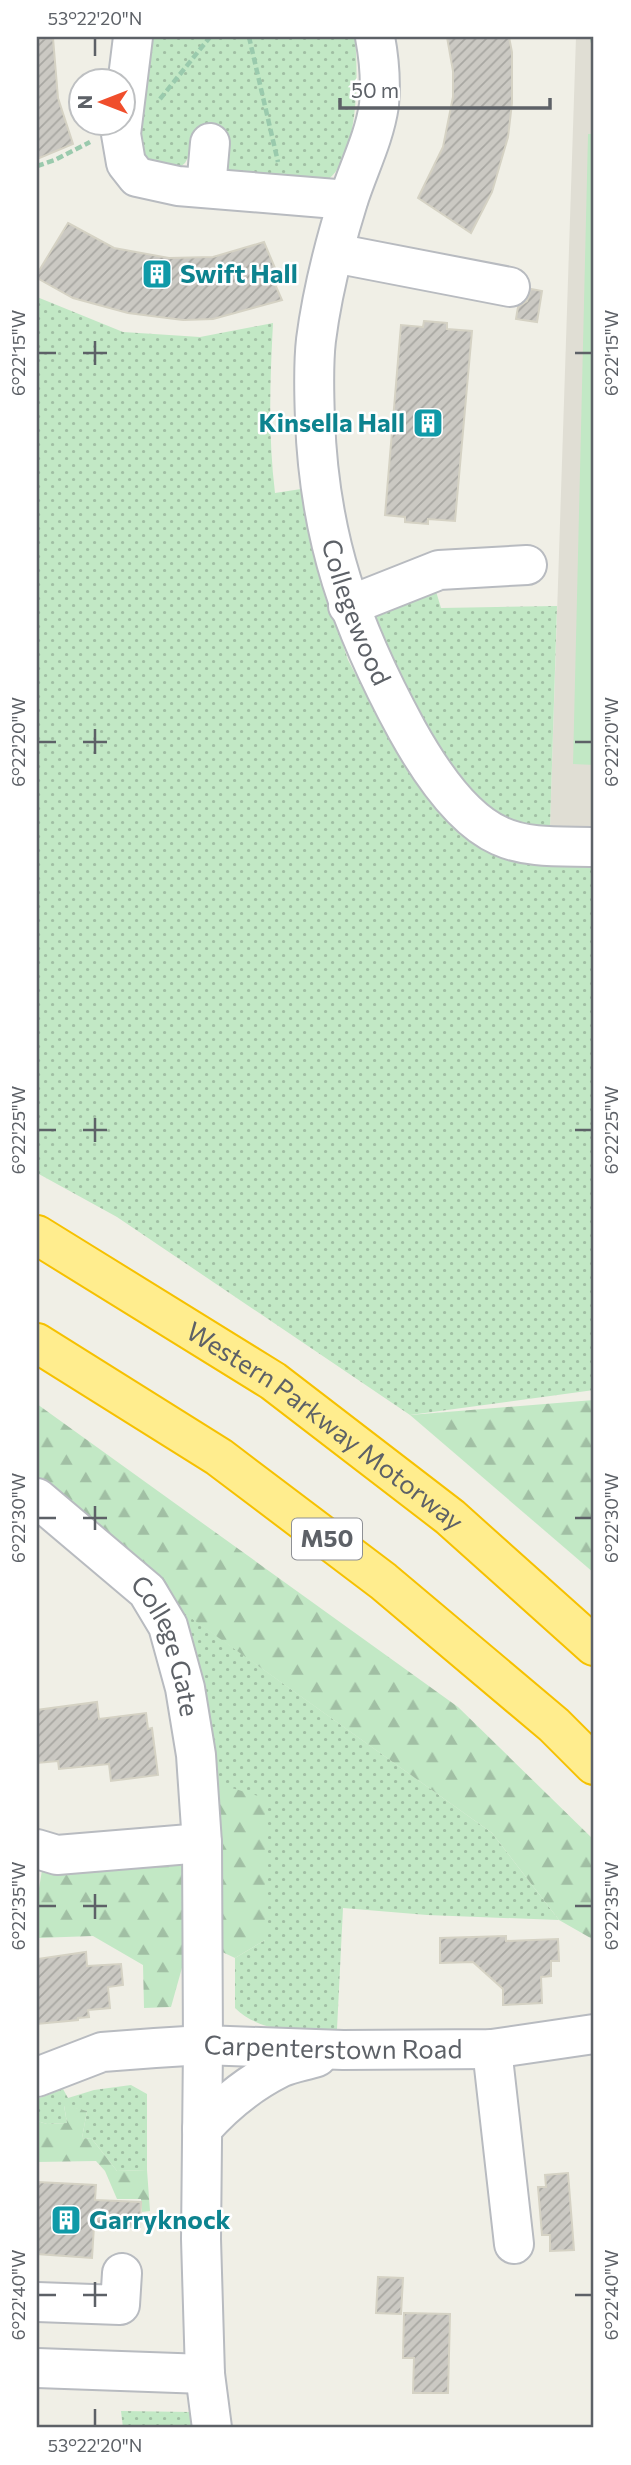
<svg xmlns="http://www.w3.org/2000/svg" width="631" height="2465" viewBox="0 0 631 2465" font-family="Commissioner,sans-serif">
<style>
.education{fill:#e0ded4}
.grass{fill:url(#grass-dots)}
.forest{fill:url(#forest-firs)}
.garden{fill:#c2e8c5}
.building{fill:url(#building-hatch);stroke:#d5d2c4;stroke-width:2}
.lines{fill:none;stroke-linecap:round;stroke-linejoin:round}
.minor-casing{stroke:#b8bbc0;stroke-width:42}
.highway-casing{stroke:#f6c100;stroke-width:42}
.path{stroke:#9acaad;stroke-width:4.5;stroke-dasharray:7 3.5;stroke-linecap:butt}
.minor{stroke:#fff;stroke-width:38}
.highway{stroke:#ffed8e;stroke-width:38}
.ticks{fill:none;stroke:#5d6167;stroke-width:2.5}
.labels{text-anchor:middle;stroke-width:5;stroke-linejoin:round;paint-order:stroke}
.shield{fill:#fff;stroke:#8e9095;stroke-width:2}
.shield-label{font-size:24px;font-weight:bold;fill:#5d6167}
.culture-label{font-size:26px;font-weight:bold;fill:#0d838f;stroke:#fff;text-anchor:start}
.street-label{font-size:26px;fill:#5d6167;stroke:#fff}
.neatline{fill:none;stroke:#5d6167;stroke-width:2.5}
.ticks-label{font-size:18px;text-anchor:middle;fill:#5d6167}
</style>
<defs>
<pattern id="grass-dots" width="8" height="8" patternUnits="userSpaceOnUse" patternTransform="scale(1.75)"><rect width="8" height="8" fill="#c2e8c5"/><path d="M2 2h.1M6 6h.1" fill="none" stroke="#a1bfa4" stroke-width="1.8" stroke-linecap="round"/></pattern>
<pattern id="forest-firs" width="22" height="20" patternUnits="userSpaceOnUse" patternTransform="scale(1.75)"><rect width="22" height="20" fill="#c2e8c5"/><path d="M5 1l3.5 6h-7zM16 11l3.5 6h-7z" fill="#a1bfa4"/></pattern>
<pattern id="building-hatch" width="6" height="6" patternUnits="userSpaceOnUse" patternTransform="scale(1.75)"><rect width="6" height="6" fill="#cbc9c3"/><path d="M-1 1l2-2M0 6l6-6M5 7l2-2" fill="none" stroke="#a8a7a2"/></pattern>
</defs>
<rect width="100%" height="100%" fill="#f0efe6"/>
<polygon class="education" points="576,37 594,37 594,826 550,827"/>
<g class="grass">
<path d="M145,37H355C358,72 361,173 317,185C308,188 246,176 231,175L225,164L190,154L185,163L173,173L144,166L135,130Z"/>
<path d="M37,297L123,332L200,337L273,323C270,380 268,436 275,493L301,489L315,561L348,660L386,732L443,814L594,865V1390L410,1415L117,1217L37,1173Z"/>
<polygon points="435,588 441,608 557,606 550,827 510,824 471,798 449,772 371,627 378,611"/>
<path d="M165,1599L492,1833L559,1920L427,1915L343,1908L337,2029C301,2030 263,2035 235,2008V1958L265,1940L215,1783Z"/>
<polygon points="131,2085 147,2094 147,2170 117,2171 92,2139 82,2138 87,2111 64,2106 67,2123 47,2124 37,2121 37,2099 63,2089 68,2098 94,2090"/>
<polygon points="121,2411 191,2412 192,2428 123,2428"/>
</g>
<g class="forest">
<polygon points="594,1400 594,1573 410,1415"/>
<polygon points="37,1404 458,1707 594,1840 594,1940 559,1920 492,1833 121,1568 37,1498"/>
<polygon points="215,1783 265,1798 265,1940 235,1958 218,1950"/>
<polygon points="182,1861 195,1884 185,1957 171,2007 144,2008 143,1965 93,1936 37,1938 37,1901 42,1870"/>
<polygon points="64,2105 87,2111 82,2138 92,2139 117,2171 147,2170 150,2211 142,2212 141,2199 117,2199 105,2171 96,2161 37,2162 37,2121 47,2124 67,2123"/>
</g>
<polygon class="garden" points="588,134 594,134 594,765 573,764"/>
<g class="building">
<polygon points="447,37 509,37 512,52 512,103 508,137 492,192 471,233 418,198 443,147 453,97 453,71"/>
<polygon points="53,38 58,98 73,144 37,159 37,39"/>
<polygon points="68,223 114,248 169,258 213,257 264,242 280,280 274,282 282,300 213,319 183,320 128,313 73,298 37,278 37,274"/>
<polygon points="531,289 542,291 537,322 516,319 518,307 527,301"/>
<polygon points="424,321 447,323 447,329 472,331 455,521 428,519 428,524 405,522 405,517 385,515 401,325 423,327"/>
<polygon points="97,1702 99,1719 146,1713 148,1729 152,1728 158,1775 111,1781 109,1764 59,1769 58,1761 37,1763 37,1710"/>
<polygon points="506,1936 506,1941 558,1939 559,1961 551,1961 551,1976 541,1977 542,2003 503,2005 503,1989 473,1962 440,1963 440,1938"/>
<polygon points="86,1952 87,1966 121,1964 123,1985 108,1987 110,2008 88,2010 89,2017 78,2018 78,2020 37,2024 37,1959"/>
<polygon points="568,2173 574,2250 550,2251 550,2235 542,2235 538,2187 546,2187 545,2175"/>
<polygon points="37,2182 96,2185 95,2200 141,2202 140,2227 94,2226 92,2258 37,2254"/>
<polygon points="378,2277 403,2278 401,2314 376,2313"/>
<polygon points="404,2313 450,2314 448,2393 413,2393 414,2358 403,2358"/>
</g>
<g class="lines">
<g class="minor-casing">
<g id="minor">
<polyline points="133,37 121,134 126,163 137,177 178,186 348,200"/>
<path id="s1" d="M375,37C379,58 381,83 379,105C374,139 358,169 348,201C334,246 322,293 316,340C313,366 314,393 315,419C319,538 351,627 407,730C427,766 461,819 500,836C528,849 564,846 594,847"/>
<polyline points="206,188 210,143"/>
<polyline points="334,253 510,287"/>
<polyline points="348,606 439,570 527,565"/>
<path id="s2" d="M37,1498L147,1591L168,1626L185,1688L196,1755L202,1843L203,2045L201,2239L205,2374L212,2428"/>
<polyline points="37,1849 57,1855 202,1843"/>
<polyline points="492,2049 514,2244"/>
<path id="s3" d="M37,2077L102,2052L155,2048L203,2045L343,2050L492,2049L594,2034"/>
<path d="M202,2129C224,2104 250,2083 280,2068C291,2063 305,2061 317,2057"/>
<polyline points="37,2302 120,2305 122,2273"/>
<polyline points="37,2368 205,2374"/>
</g>
</g>
<g class="highway-casing">
<g id="highway">
<path id="s4" d="M37,1235L273,1381L450,1517L594,1646"/>
<polyline points="37,1343 219,1457 383,1581 554,1725 594,1765"/>
</g>
</g>
<g class="path">
<polyline points="249,37 278,162"/>
<polyline points="592,37 594,47"/>
<polyline points="160,99 210,37"/>
<polyline points="37,166 55,160 90,142"/>
</g>
<use href="#minor" class="minor"/>
<use href="#highway" class="highway"/>
</g>
<path class="ticks" d="M95,38V56M95,341V365M38,353H56M83,353H107M575,353H592M95,729V754M38,742H56M83,742H107M575,742H592M95,1118V1142M38,1130H56M83,1130H107M575,1130H592M95,1506V1530M38,1518H56M83,1518H107M575,1518H592M95,1894V1919M38,1906H56M83,1906H107M575,1906H592M95,2282V2307M38,2295H56M83,2295H107M575,2295H592M95,2409V2426"/>
<defs>
<g id="building-square" transform="scale(1.575)"><rect x="-9" y="-9" width="18" height="18" rx="4" fill="#0f9aa8" stroke="#fff"/><path d="M-4-6H4V6H1V3H-1V6H-4ZM-2.5-4.3h1.7v1.8h-1.7ZM.8-4.3h1.7v1.8H.8ZM-2.5-1h1.7V.8h-1.7ZM.8-1h1.7V.8H.8Z" fill="#fff"/></g>
</defs>
<g fill-rule="evenodd">
<use href="#building-square" x="157" y="274"/>
<use href="#building-square" x="428" y="423"/>
<use href="#building-square" x="66" y="2220"/>
</g>
<g class="labels">
<rect class="shield" x="292" y="1518.5" width="70" height="41" rx="5"/>
<g class="shield-label">
<text x="327" y="1547">M50</text>
</g>
<g class="culture-label">
<text x="180" y="283">Swift Hall</text>
<text x="405" y="432" text-anchor="end">Kinsella Hall</text>
<text x="89" y="2229">Garryknock</text>
</g>
<g class="street-label">
<text dy="9" stroke="none"><textPath href="#s1" startOffset="590">Collegewood</textPath></text>
<text dy="9" stroke="none"><textPath href="#s4" startOffset="346">Western Parkway Motorway</textPath></text>
<text dy="9" stroke="none"><textPath href="#s2" startOffset="203">College Gate</textPath></text>
<text dy="9" stroke="none"><textPath href="#s3" startOffset="301">Carpenterstown Road</textPath></text>
</g>
</g>
<rect width="631" height="2465" fill="none" stroke="#ffffff" stroke-width="77"/>
<g transform="translate(102 102) rotate(270)"><circle r="33" fill="#ffffff" stroke="#bec0c2" stroke-width="2"/>
<path d="M0-5L12 26L0 18L-12 26Z" fill="#f04e2c"/>
<text y="-10" font-size="19" font-weight="bold" text-anchor="middle" fill="#5d6167">N</text>
</g>
<path d="M340 98v10h210v-10" fill="none" stroke="#5d6167" stroke-width="3.5"/>
<text x="351" y="98" font-size="21" fill="#5d6167" stroke="#ffffff" stroke-width="5" paint-order="stroke">50 m</text>
<rect x="38" y="38" width="554" height="2388" class="neatline"/>
<g class="ticks-label">
<text x="95" y="25">53°22'20"N</text>
<text transform="translate(612 353) rotate(-90)" y="6">6°22'15"W</text>
<text transform="translate(19 353) rotate(-90)" y="6">6°22'15"W</text>
<text transform="translate(612 742) rotate(-90)" y="6">6°22'20"W</text>
<text transform="translate(19 742) rotate(-90)" y="6">6°22'20"W</text>
<text transform="translate(612 1130) rotate(-90)" y="6">6°22'25"W</text>
<text transform="translate(19 1130) rotate(-90)" y="6">6°22'25"W</text>
<text transform="translate(612 1518) rotate(-90)" y="6">6°22'30"W</text>
<text transform="translate(19 1518) rotate(-90)" y="6">6°22'30"W</text>
<text transform="translate(19 1906) rotate(-90)" y="6">6°22'35"W</text>
<text transform="translate(612 1906) rotate(-90)" y="6">6°22'35"W</text>
<text transform="translate(19 2295) rotate(-90)" y="6">6°22'40"W</text>
<text transform="translate(612 2295) rotate(-90)" y="6">6°22'40"W</text>
<text x="95" y="2452">53°22'20"N</text>
</g>
</svg>
